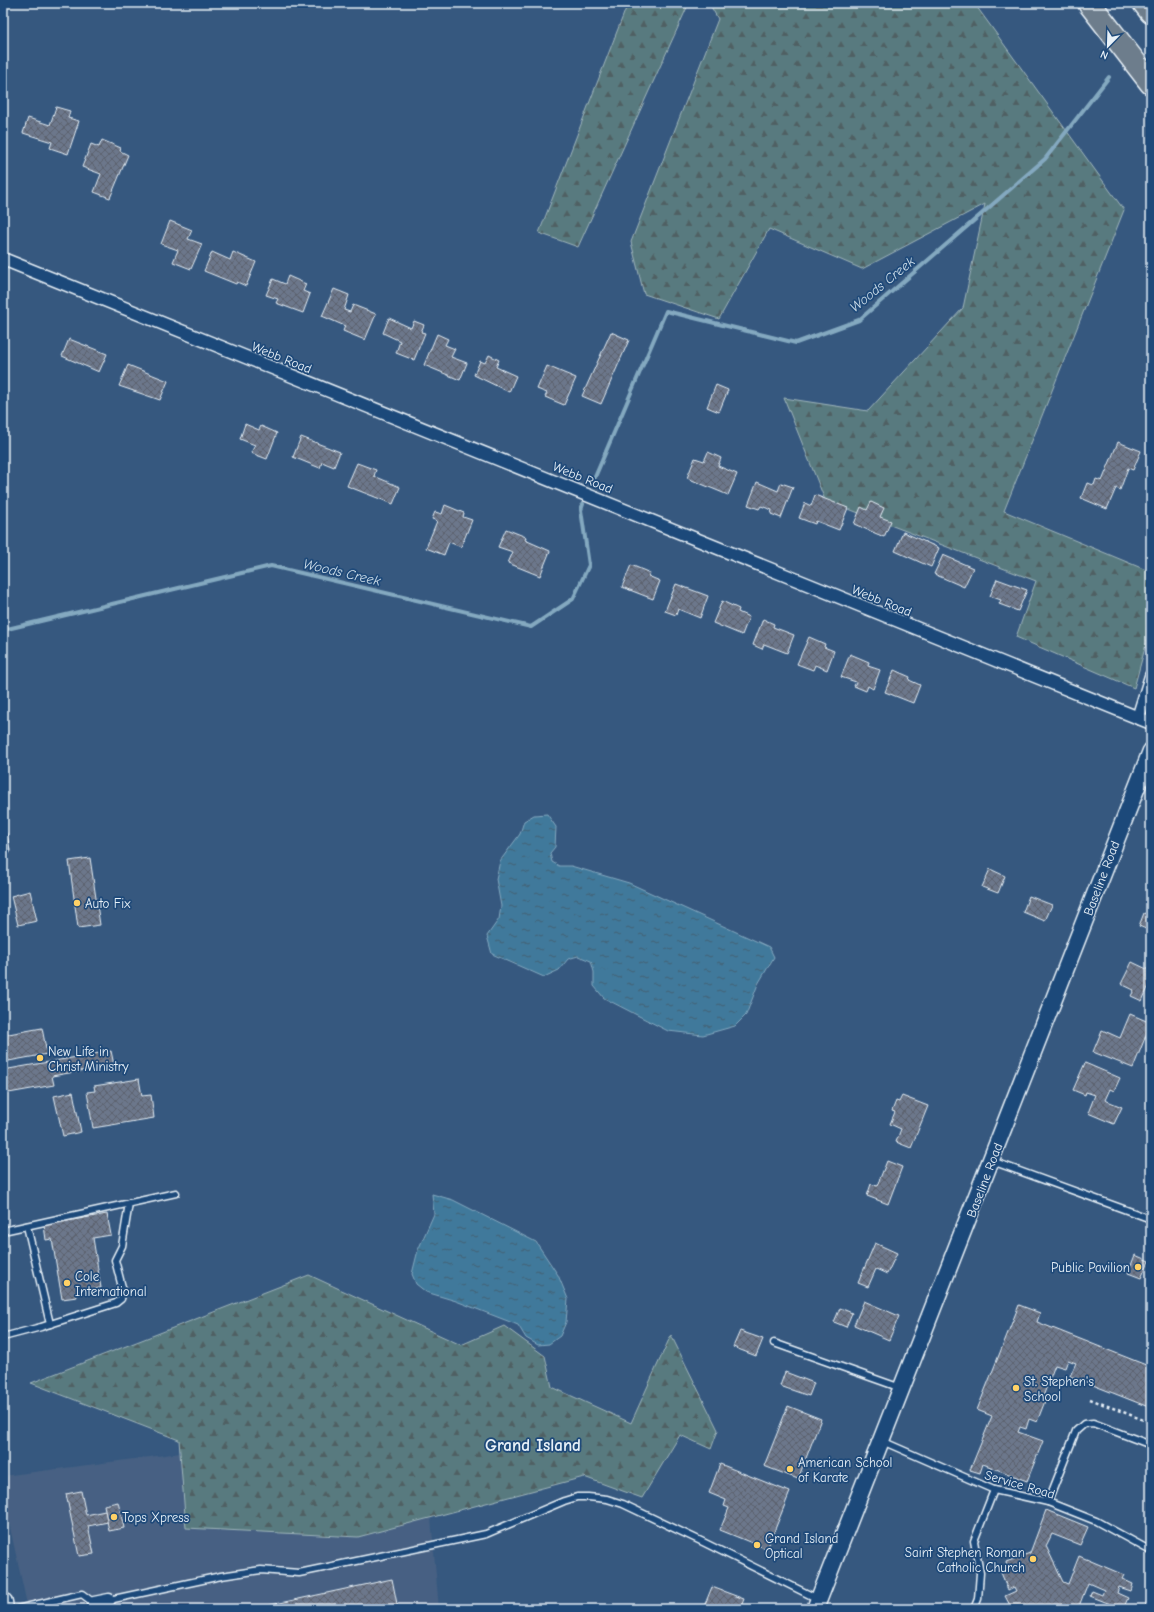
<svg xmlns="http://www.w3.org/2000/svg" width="1154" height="1612" viewBox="0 0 1154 1612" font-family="'Comic Neue',sans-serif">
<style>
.built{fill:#466183}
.forest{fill:url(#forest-firs);stroke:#a0b6bc}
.water{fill:url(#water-ripples);stroke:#84a9c0}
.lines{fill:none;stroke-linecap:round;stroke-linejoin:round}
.stream{stroke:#84a9c0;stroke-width:4}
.building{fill:url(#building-cross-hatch);stroke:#e8f1f8}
.service-casing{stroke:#e8f1f8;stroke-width:9}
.minor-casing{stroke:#e8f1f8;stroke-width:15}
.tertiary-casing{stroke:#e8f1f8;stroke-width:19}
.secondary-casing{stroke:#e8f1f8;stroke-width:21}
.motorway-casing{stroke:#e8f1f8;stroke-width:25}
.path{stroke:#e8f1f8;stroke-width:2.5;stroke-dasharray:3 3;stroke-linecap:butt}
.service{stroke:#1f4a7a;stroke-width:6}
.minor{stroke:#1f4a7a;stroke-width:12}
.tertiary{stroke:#1f4a7a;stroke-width:16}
.secondary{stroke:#1f4a7a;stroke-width:18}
.motorway{stroke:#6d7d8c;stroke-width:22}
.poi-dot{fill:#ffd166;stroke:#1f4a7a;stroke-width:1.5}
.labels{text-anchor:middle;stroke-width:3.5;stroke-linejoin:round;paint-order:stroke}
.street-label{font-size:13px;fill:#e8f1f8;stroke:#1f4a7a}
.poi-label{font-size:13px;fill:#e8f1f8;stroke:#1f4a7a;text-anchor:start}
.water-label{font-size:14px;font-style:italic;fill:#cfdfea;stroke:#1f4a7a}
.district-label{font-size:17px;font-weight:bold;fill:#e8f1f8;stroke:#1f4a7a}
</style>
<defs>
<pattern id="forest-firs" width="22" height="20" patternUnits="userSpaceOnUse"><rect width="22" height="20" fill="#597a7f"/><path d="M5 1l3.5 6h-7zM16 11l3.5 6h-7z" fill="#506164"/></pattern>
<pattern id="water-ripples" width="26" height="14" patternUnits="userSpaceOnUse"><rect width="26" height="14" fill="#41799b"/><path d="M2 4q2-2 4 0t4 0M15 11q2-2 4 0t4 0" fill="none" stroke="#446072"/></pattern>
<pattern id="building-cross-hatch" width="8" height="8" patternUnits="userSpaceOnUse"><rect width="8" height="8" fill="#6c778b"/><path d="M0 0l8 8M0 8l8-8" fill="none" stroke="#5b626e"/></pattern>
</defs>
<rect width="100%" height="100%" fill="#36587f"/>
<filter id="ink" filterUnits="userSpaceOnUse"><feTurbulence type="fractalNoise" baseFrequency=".025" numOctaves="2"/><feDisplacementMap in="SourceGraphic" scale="8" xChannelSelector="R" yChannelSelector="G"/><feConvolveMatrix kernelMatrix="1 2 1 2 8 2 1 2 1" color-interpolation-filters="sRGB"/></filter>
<g filter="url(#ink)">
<polygon class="built" points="180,1453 186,1528 358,1537 431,1518 439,1609 28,1609 3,1496 3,1476"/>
<g class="forest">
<polygon points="628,3 689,3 578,247 539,233"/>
<polygon points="709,3 974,3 1124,210 1004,511 1151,572 1151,626 1134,688 1016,637 1036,581 825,500 784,398 868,411 963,308 985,204 862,269 769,229 719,319 644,294 631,242 718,19"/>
<polygon points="309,1275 461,1345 504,1326 545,1356 552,1387 631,1423 671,1335 718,1430 711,1449 680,1435 642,1498 584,1477 358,1537 186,1528 179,1440 31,1383"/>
</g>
<g class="water">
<polygon points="547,814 556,827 555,847 550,853 552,862 559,866 571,866 629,883 769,947 774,957 758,984 746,1015 735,1026 703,1035 668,1031 604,998 594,986 594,972 591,961 578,956 568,959 559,970 544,977 492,954 487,936 499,919 501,906 496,879 500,861 520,834 524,821 534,815"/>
<polygon points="432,1194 453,1200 536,1242 558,1275 568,1299 566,1322 560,1336 549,1344 538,1345 526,1338 518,1325 456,1301 426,1292 416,1284 412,1274 418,1250 434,1214"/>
</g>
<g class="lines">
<g class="stream">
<polyline points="592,484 666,311 796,343 859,320 1045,159 1109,77"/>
<polyline points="3,630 271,566 531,627 573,599 589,565 581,510 583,504"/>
</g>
</g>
<g class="building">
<polygon points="56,107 70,111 68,118 79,121 68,154 50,148 52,142 23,133 28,118 50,125"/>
<polygon points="102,140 121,148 120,151 128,155 110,198 94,192 101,174 82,167 91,144 99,147"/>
<polygon points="170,221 192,230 188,239 202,244 191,269 173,262 178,250 161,244"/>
<polygon points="212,252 230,260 233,252 256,262 246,286 237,282 236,284 204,271"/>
<polygon points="288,276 306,284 303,291 310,294 303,313 276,303 278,299 266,295 273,279 285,284"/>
<polygon points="334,289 349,295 344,310 350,312 353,305 376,314 365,340 343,331 345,326 322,316"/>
<polygon points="389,318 411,328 414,321 424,325 421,332 425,333 414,360 396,353 400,341 383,333"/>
<polygon points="611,332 629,340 601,404 582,396"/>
<polygon points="437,334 448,339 445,345 455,349 451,357 467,363 460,380 424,365"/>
<polygon points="69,339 107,354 99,372 62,356"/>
<polygon points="489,355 499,360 496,367 516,376 509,392 474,375 480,361 485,363"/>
<polygon points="128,365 168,381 160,400 119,386"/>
<polygon points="547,366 576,378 564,405 545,397 547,393 537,389"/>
<polygon points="716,385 728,390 719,412 707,407"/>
<polygon points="245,424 259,430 261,426 277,433 267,459 251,453 255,445 240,439"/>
<polygon points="301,437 340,452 334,467 322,462 320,468 293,457"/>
<polygon points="1118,442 1141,451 1133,470 1128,468 1120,490 1116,488 1107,509 1081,498 1087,483 1094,485 1096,479 1102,481"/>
<polygon points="708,452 721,458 718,466 737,474 728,495 687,478 695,458 704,461"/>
<polygon points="357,463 376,470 374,476 400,487 393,504 347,486"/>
<polygon points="757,482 778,491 781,483 793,487 781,518 771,514 772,510 761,506 759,509 748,505"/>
<polygon points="815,495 848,508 839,530 816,521 815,524 799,518 805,503 811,506"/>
<polygon points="871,502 884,508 880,517 891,521 884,537 854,524 861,507 867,510"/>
<polygon points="445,505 464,513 463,517 472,520 461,547 449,542 444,555 426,548 437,521 432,519 435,512 442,514"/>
<polygon points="506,529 526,537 525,540 550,551 540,576 508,563 513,552 498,547"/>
<polygon points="903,532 939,548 931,567 895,551"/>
<polygon points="943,555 973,568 964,587 934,574"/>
<polygon points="631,565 650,573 648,576 660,581 653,599 622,587"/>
<polygon points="997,579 1027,590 1018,611 999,604 1001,600 990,596"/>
<polygon points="676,584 708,596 700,618 678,609 676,615 665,611"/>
<polygon points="722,601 739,609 738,612 749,617 742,635 713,623"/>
<polygon points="763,619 774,624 773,627 794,635 787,653 764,644 762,649 753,645"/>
<polygon points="809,637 825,644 824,647 834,651 827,670 815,665 813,670 797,664"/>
<polygon points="850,654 869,662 868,666 880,670 873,689 868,686 866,691 854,686 856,682 841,677"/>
<polygon points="894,670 910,677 909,680 920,685 913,703 885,692"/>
<polygon points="90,858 100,925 78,928 69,861"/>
<polygon points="990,869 1005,876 998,893 982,887"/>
<polygon points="30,891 37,921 18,925 11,896"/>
<polygon points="1029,896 1052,905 1045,921 1023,912"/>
<polygon points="1144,913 1151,916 1151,931 1139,926"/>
<polygon points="1132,962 1151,971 1151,981 1142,1001 1131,996 1134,990 1121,984"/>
<polygon points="1130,1014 1151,1023 1133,1068 1093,1052 1102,1030 1120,1038"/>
<polygon points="42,1028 47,1054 3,1062 3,1035"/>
<polygon points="111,1051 114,1065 52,1076 54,1085 3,1094 3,1070"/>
<polygon points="1085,1063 1120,1078 1114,1091 1110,1089 1105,1100 1122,1107 1114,1124 1088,1113 1095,1095 1086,1092 1085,1095 1073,1090"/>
<polygon points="139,1079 142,1096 151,1095 154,1118 93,1128 87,1092 95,1091 94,1086"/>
<polygon points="73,1092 81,1132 63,1136 54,1096"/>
<polygon points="902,1096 928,1106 911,1148 896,1142 901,1129 890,1124 895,1112 892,1111 896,1101 899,1102"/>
<polygon points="887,1161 902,1167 888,1204 867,1196 871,1184 877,1186"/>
<polygon points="107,1214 111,1235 93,1238 101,1288 76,1292 77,1297 62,1299 52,1239 46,1240 44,1225"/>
<polygon points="875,1243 897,1253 887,1274 876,1269 868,1287 858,1283"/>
<polygon points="1135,1255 1149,1261 1141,1278 1128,1273"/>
<polygon points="864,1301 899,1316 889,1340 854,1325"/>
<polygon points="1019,1305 1040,1313 1037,1322 1151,1367 1151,1408 1070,1376 1076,1363 1068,1360 1065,1368 1055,1365 1042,1399 1045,1401 1037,1422 1029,1419 1026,1429 1020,1427 1018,1432 1043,1441 1027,1481 983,1464 980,1473 970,1470 992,1416 977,1410"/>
<polygon points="840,1308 852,1313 846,1327 834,1322"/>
<polygon points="740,1331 763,1339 756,1356 733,1347"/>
<polygon points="785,1372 814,1383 809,1396 780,1386"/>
<polygon points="788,1406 821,1419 798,1479 764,1466"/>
<polygon points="720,1464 790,1492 767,1549 720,1530 729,1508 724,1506 726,1500 709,1493"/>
<polygon points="81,1491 86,1515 105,1511 108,1522 88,1526 94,1554 79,1556 66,1494"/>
<polygon points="118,1502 124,1528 109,1531 104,1505"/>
<polygon points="1046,1510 1088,1527 1080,1545 1052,1534 1046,1546 1063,1582 1068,1584 1079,1556 1124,1575 1122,1579 1133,1584 1131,1591 1119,1587 1117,1593 1128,1598 1123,1609 1090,1596 1092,1591 1102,1595 1104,1590 1088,1583 1079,1606 1073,1607 1074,1609 1020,1609 1019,1607 1012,1609 1005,1596 1016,1591 1014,1587 1008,1590 1000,1570 1007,1568 1006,1562 1030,1553"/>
<polygon points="392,1579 398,1609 266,1609 266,1606"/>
<polygon points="712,1587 744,1599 740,1609 703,1609"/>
</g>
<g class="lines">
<g class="service-casing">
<g id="service">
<polyline points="3,835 6,850 3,851"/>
<polyline points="992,1161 1151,1219"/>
<polyline points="27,1226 50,1324"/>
<polyline points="3,1231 176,1193"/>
<polyline points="3,1337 41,1327 116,1303 121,1299 123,1291 115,1260 122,1246 129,1203"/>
<polyline points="774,1343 901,1388"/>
<polyline points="882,1441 994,1490 1048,1502 1096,1521 1151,1551"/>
<polyline points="1048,1502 1076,1431 1084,1424 1093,1423 1151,1445"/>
<polyline points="109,1600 221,1576 261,1570 299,1573 486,1534 564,1501 577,1497 588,1497 607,1499 623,1504 703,1542 818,1599"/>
<polyline points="17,1609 82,1594 94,1603 90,1609"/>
<polyline points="974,1609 978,1599 980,1573 974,1541 994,1490"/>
<polyline points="1149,1609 1151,1603"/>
</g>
</g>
<g class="minor-casing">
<g id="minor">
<polyline points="3,259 1151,723"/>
<polyline points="1138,718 1151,676"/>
<polyline points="94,1603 109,1600"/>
</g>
</g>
<g class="tertiary-casing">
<polyline id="tertiary" points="815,1609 1151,751"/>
</g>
<g class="secondary-casing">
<polyline id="secondary" points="3,1602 4,1609"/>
</g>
<g class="motorway-casing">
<g id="motorway">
<polyline points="1089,3 1151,83"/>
<polyline points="1144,3 1151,12"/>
</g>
</g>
<polyline class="path" points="1090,1399 1151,1423"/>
<use href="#service" class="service"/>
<use href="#minor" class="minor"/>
<use href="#tertiary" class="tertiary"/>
<use href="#secondary" class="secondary"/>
<use href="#motorway" class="motorway"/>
</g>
</g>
<g class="poi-dot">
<circle cx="77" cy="903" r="4"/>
<circle cx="40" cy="1058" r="4"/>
<circle cx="1138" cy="1267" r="4"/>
<circle cx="67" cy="1283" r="4"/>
<circle cx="1016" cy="1388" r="4"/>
<circle cx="790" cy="1469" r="4"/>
<circle cx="114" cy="1517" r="4"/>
<circle cx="757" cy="1545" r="4"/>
<circle cx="1033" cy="1559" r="4"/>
</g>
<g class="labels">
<g class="street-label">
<text transform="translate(282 357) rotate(22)" y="5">Webb Road</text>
<text transform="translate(583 477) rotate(22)" y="5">Webb Road</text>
<text transform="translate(882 600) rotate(22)" y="5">Webb Road</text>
<text transform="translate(1101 878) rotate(-69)" y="5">Baseline Road</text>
<text transform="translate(984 1180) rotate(-69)" y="5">Baseline Road</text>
<text transform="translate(1020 1484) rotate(16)" y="5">Service Road</text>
</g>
<g class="poi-label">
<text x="85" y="908">Auto Fix</text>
<text x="48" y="1056">New Life in<tspan x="48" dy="15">Christ Ministry</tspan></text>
<text x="1130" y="1272" text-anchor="end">Public Pavilion</text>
<text x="75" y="1281">Cole<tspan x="75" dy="15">International</tspan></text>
<text x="1024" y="1386">St. Stephen's<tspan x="1024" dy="15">School</tspan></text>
<text x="798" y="1467">American School<tspan x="798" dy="15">of Karate</tspan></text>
<text x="122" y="1522">Tops Xpress</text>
<text x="765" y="1543">Grand Island<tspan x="765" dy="15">Optical</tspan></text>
<text x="1025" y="1557" text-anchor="end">Saint Stephen Roman<tspan x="1025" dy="15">Catholic Church</tspan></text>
</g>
<g class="water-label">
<text transform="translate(882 284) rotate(-39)" y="5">Woods Creek</text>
<text transform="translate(342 572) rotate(13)" y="5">Woods Creek</text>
</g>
<g class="district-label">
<text x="533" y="1451">Grand Island</text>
</g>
</g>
<rect width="1154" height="1612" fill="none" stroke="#1f4a7a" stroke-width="16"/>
<rect x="8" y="8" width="1138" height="1596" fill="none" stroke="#e8f1f8" stroke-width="1.5" filter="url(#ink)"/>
<g transform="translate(1108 46) rotate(203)" stroke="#1f4a7a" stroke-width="3" paint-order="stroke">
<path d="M0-3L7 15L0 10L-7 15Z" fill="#e8f1f8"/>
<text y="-6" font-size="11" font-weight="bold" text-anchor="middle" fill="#e8f1f8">N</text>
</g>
</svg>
